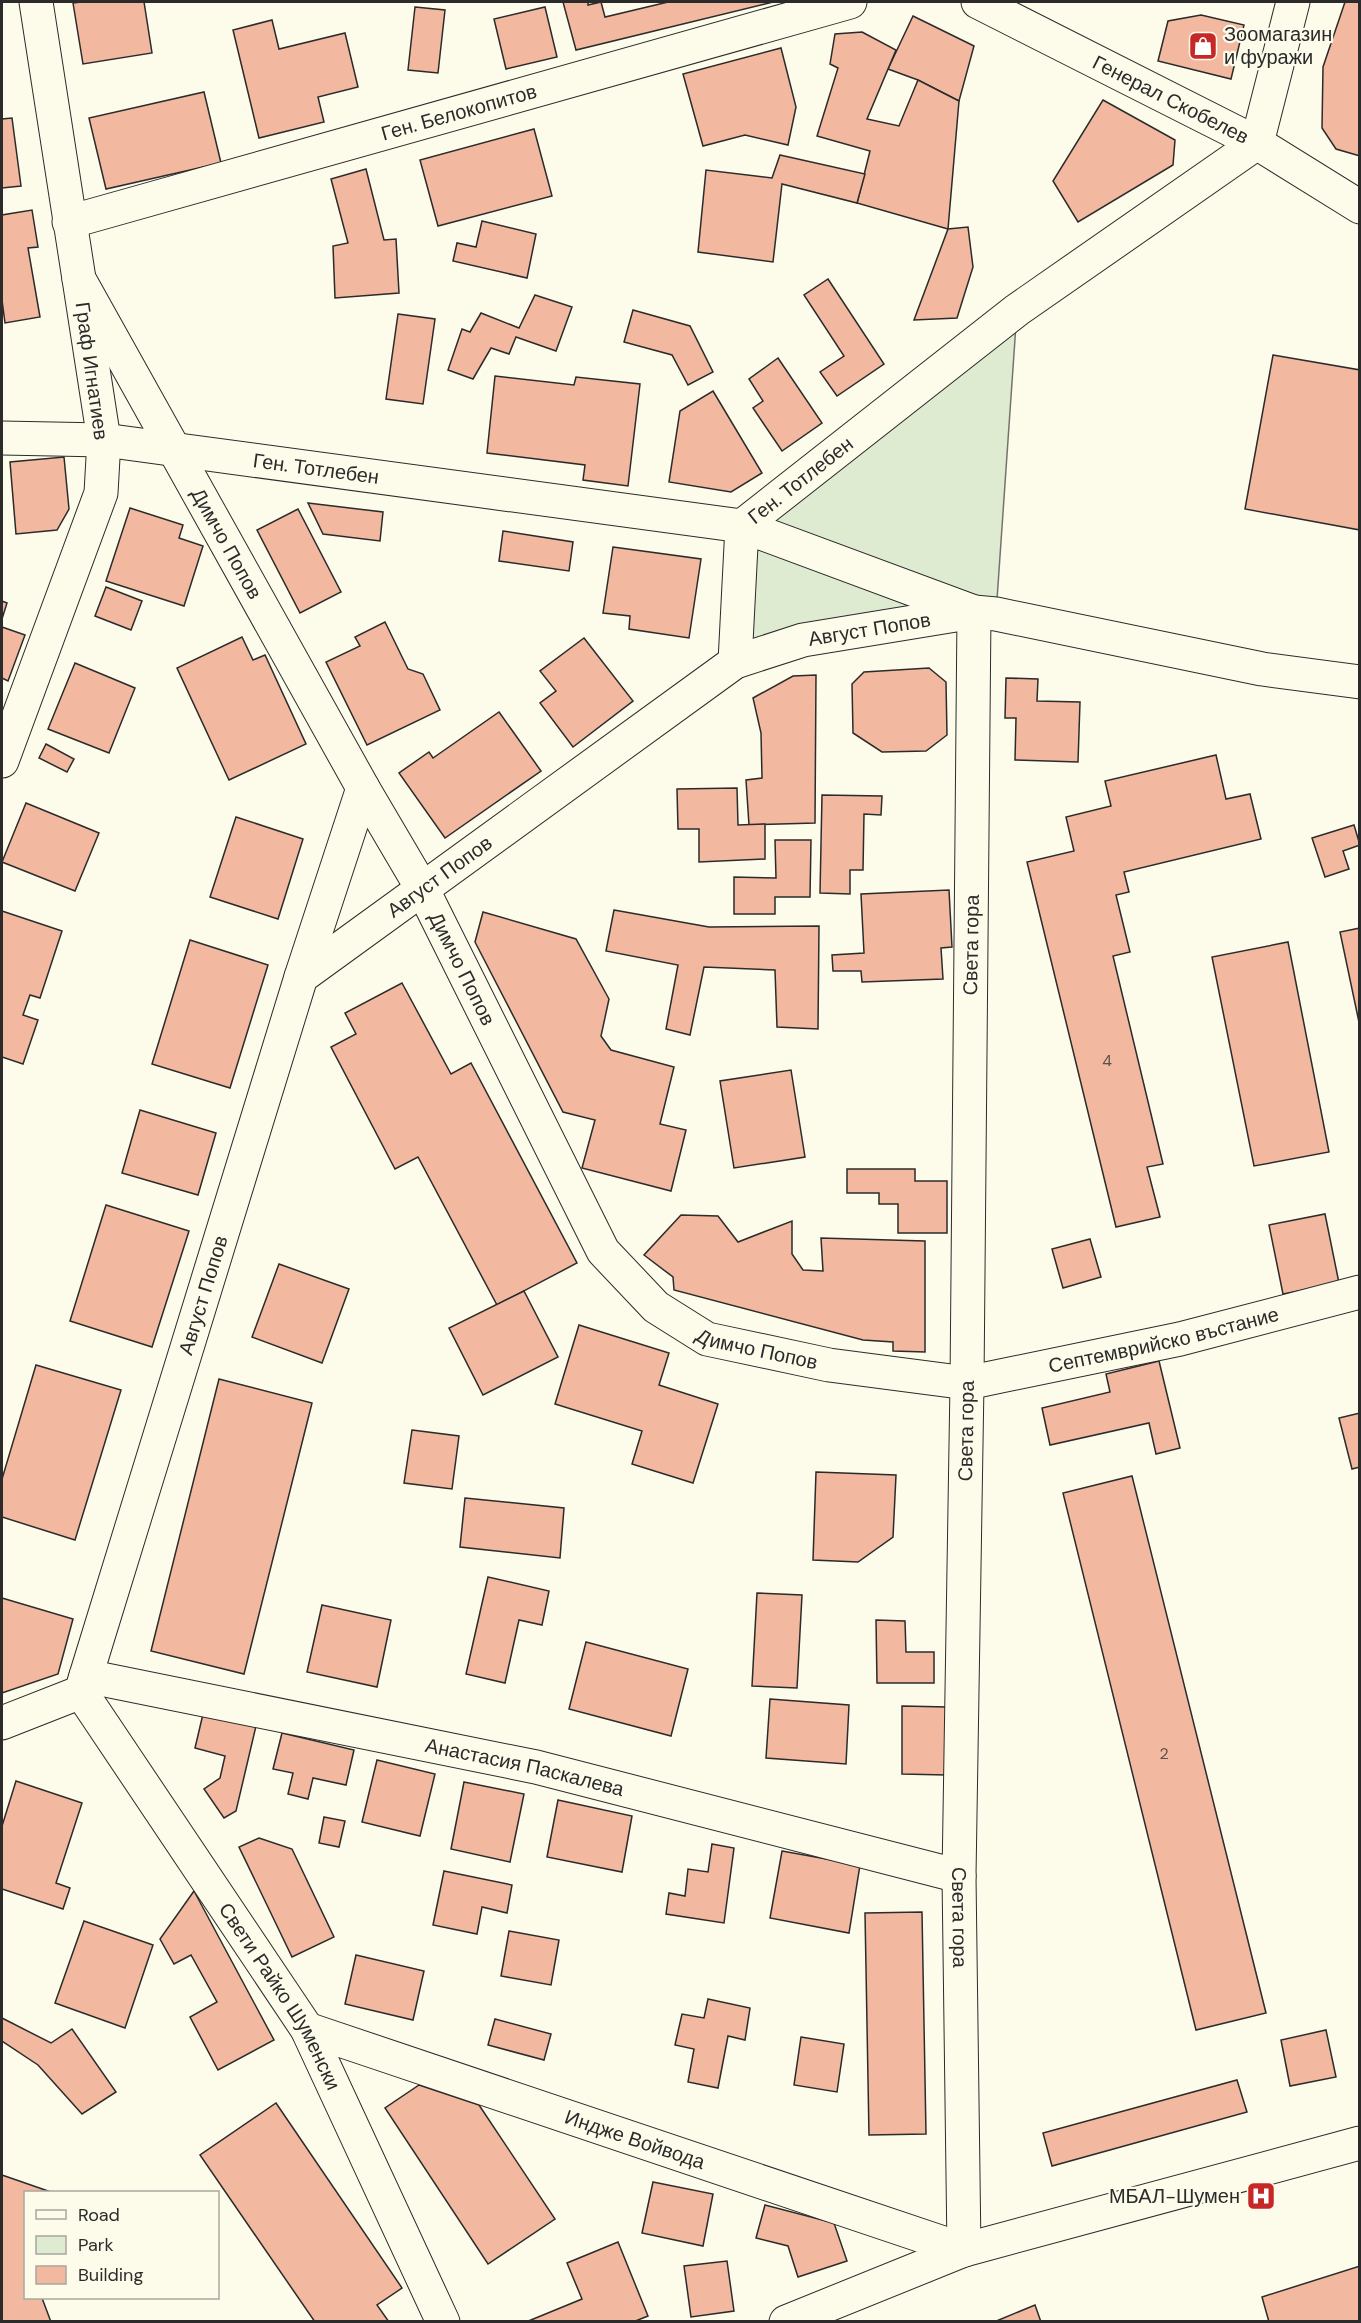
<svg xmlns="http://www.w3.org/2000/svg" width="1361" height="2323" viewBox="0 0 1361 2323" font-family="'DM Sans',sans-serif">
<style>
.green{fill:#deebd1;stroke:#74746e;stroke-width:1.5}
.building{fill:#f2b8a0;stroke:#2b2b2b;stroke-width:1.5}
.lines{fill:none;stroke-linecap:round;stroke-linejoin:round}
.minor-casing{stroke:#2b2b2b;stroke-width:35}
.minor{stroke:#fdfbea;stroke-width:33}
.labels{text-anchor:middle;stroke-width:4.5;stroke-linejoin:round;paint-order:stroke}
.number-label{font-size:16px;fill:#5d4e48}
.poi-label{font-size:20px;fill:#2b2b2b;stroke:#fdfbea;text-anchor:start}
.street-label{font-size:20px;fill:#2b2b2b;stroke:#fdfbea}
</style>
<rect width="100%" height="100%" fill="#fdfbea"/>
<polygon class="green" points="1017,310 996,614 735,662 742,526"/>
<g class="building">
<polygon points="81,2 144,2 152,53 83,64 73,3"/>
<polygon points="563,2 588,2 588,5 601,2 605,17 668,2 773,2 576,50"/>
<polygon points="1345,2 1360,2 1360,156 1336,149 1322,128 1323,67"/>
<polygon points="415,7 445,10 438,73 408,70"/>
<polygon points="545,7 557,57 506,69 494,19"/>
<polygon points="1201,15 1244,25 1231,79 1158,61 1168,21"/>
<polygon points="913,16 974,46 959,101 918,80 888,69"/>
<polygon points="272,20 279,49 345,33 358,87 318,97 324,122 259,138 233,30"/>
<polygon points="862,32 896,50 867,119 899,126 918,80 959,101 948,229 857,203 870,151 817,136 838,68 830,64 835,34"/>
<polygon points="781,48 796,107 788,145 745,135 703,146 683,74"/>
<polygon points="204,92 221,163 106,189 89,118"/>
<polygon points="1103,100 1175,140 1173,165 1078,222 1053,181"/>
<polygon points="12,118 21,186 2,188 2,119"/>
<polygon points="534,129 552,196 438,226 420,160"/>
<polygon points="780,155 865,174 857,203 782,184 773,262 698,252 706,170 772,178"/>
<polygon points="366,169 384,240 396,239 399,293 335,298 333,246 348,243 331,179"/>
<polygon points="32,210 38,247 28,248 40,317 5,323 2,300 2,215"/>
<polygon points="482,221 536,234 527,278 453,261 457,243 476,247"/>
<polygon points="968,227 973,267 957,318 914,320 948,229"/>
<polygon points="828,279 884,364 837,396 820,372 844,356 804,295"/>
<polygon points="535,295 572,307 556,351 516,337 509,354 491,348 473,379 448,370 462,329 470,332 481,313 519,328"/>
<polygon points="633,310 690,326 713,372 688,385 672,355 624,342"/>
<polygon points="398,314 435,319 423,404 386,399"/>
<polygon points="1273,355 1360,370 1360,530 1245,509"/>
<polygon points="778,358 822,423 782,451 753,408 763,401 749,379"/>
<polygon points="495,376 574,385 576,377 640,384 628,486 583,480 585,465 487,453"/>
<polygon points="713,391 762,473 731,492 669,482 680,411"/>
<polygon points="64,457 69,509 57,530 16,534 10,462"/>
<polygon points="308,503 383,512 380,541 323,534"/>
<polygon points="130,508 183,525 179,538 203,546 184,606 106,581"/>
<polygon points="298,509 341,592 300,613 257,530"/>
<polygon points="503,531 573,542 569,571 499,561"/>
<polygon points="613,547 701,559 689,638 629,629 630,616 603,613"/>
<polygon points="106,587 142,601 131,630 95,616"/>
<polygon points="2,601 7,603 2,619"/>
<polygon points="385,622 408,669 423,674 440,710 367,745 326,662 360,646 355,637"/>
<polygon points="2,627 25,635 8,681 2,678"/>
<polygon points="242,637 253,660 265,655 306,744 229,780 177,668"/>
<polygon points="584,638 633,701 573,747 540,703 556,691 540,671"/>
<polygon points="75,663 135,688 109,753 48,729"/>
<polygon points="929,668 946,682 947,735 926,751 882,752 853,733 852,684 864,672"/>
<polygon points="816,675 815,823 749,825 746,780 762,778 761,733 753,698 793,676"/>
<polygon points="1006,678 1038,679 1037,701 1080,702 1078,762 1015,760 1016,718 1005,718"/>
<polygon points="499,712 541,771 445,838 399,773 429,752 433,758"/>
<polygon points="46,744 74,759 67,772 39,758"/>
<polygon points="1216,755 1226,799 1250,794 1261,839 1124,872 1129,892 1116,895 1130,952 1113,956 1163,1164 1147,1167 1160,1217 1116,1227 1027,862 1074,851 1066,817 1111,806 1105,781"/>
<polygon points="737,788 738,825 765,824 765,859 699,862 699,829 678,829 677,789"/>
<polygon points="822,795 882,796 881,815 864,814 863,870 850,870 850,894 820,893"/>
<polygon points="26,803 99,833 75,891 2,862"/>
<polygon points="236,817 303,839 278,919 210,897"/>
<polygon points="1354,825 1360,845 1343,851 1349,869 1325,877 1312,838"/>
<polygon points="775,840 811,840 810,897 775,897 775,914 734,914 734,877 776,878"/>
<polygon points="949,890 952,947 941,948 943,979 862,982 861,971 833,971 832,955 864,953 861,894"/>
<polygon points="614,910 709,927 819,926 818,1029 777,1027 775,970 704,967 690,1035 666,1029 678,965 606,951"/>
<polygon points="2,911 62,931 40,998 30,995 23,1015 38,1020 23,1064 2,1057"/>
<polygon points="483,912 576,939 609,999 601,1036 611,1050 674,1067 660,1124 686,1130 671,1191 582,1168 595,1120 563,1112 475,942"/>
<polygon points="1360,928 1360,1027 1340,932"/>
<polygon points="190,940 268,965 230,1088 152,1064"/>
<polygon points="1288,942 1329,1152 1254,1166 1212,957"/>
<polygon points="402,983 451,1074 471,1063 577,1263 497,1305 418,1157 395,1169 331,1047 356,1034 345,1013"/>
<polygon points="791,1070 805,1157 734,1168 720,1081"/>
<polygon points="140,1110 216,1133 198,1195 122,1173"/>
<polygon points="847,1169 915,1169 915,1181 947,1181 947,1233 898,1233 898,1204 879,1204 879,1193 847,1193"/>
<polygon points="106,1205 189,1231 152,1347 70,1321"/>
<polygon points="1325,1214 1339,1283 1283,1294 1269,1225"/>
<polygon points="681,1215 718,1216 738,1242 792,1221 792,1254 803,1270 823,1271 821,1238 925,1241 925,1352 893,1351 893,1342 863,1340 674,1290 673,1277 644,1255"/>
<polygon points="1090,1239 1101,1277 1063,1288 1052,1249"/>
<polygon points="279,1264 349,1289 322,1363 252,1337"/>
<polygon points="524,1291 558,1357 483,1395 449,1328"/>
<polygon points="579,1325 669,1353 659,1385 718,1404 693,1483 632,1464 642,1431 555,1404"/>
<polygon points="1159,1361 1180,1448 1156,1454 1149,1423 1050,1445 1042,1408 1110,1392 1106,1374"/>
<polygon points="36,1365 121,1390 75,1540 2,1517 2,1479"/>
<polygon points="219,1379 312,1403 244,1674 151,1651"/>
<polygon points="1360,1413 1360,1467 1352,1469 1339,1418"/>
<polygon points="412,1430 459,1436 452,1489 404,1483"/>
<polygon points="816,1472 896,1475 893,1537 858,1562 813,1560"/>
<polygon points="1132,1476 1266,2013 1196,2030 1063,1493"/>
<polygon points="465,1498 564,1508 560,1558 460,1547"/>
<polygon points="488,1577 549,1591 542,1625 519,1620 505,1683 466,1674"/>
<polygon points="757,1593 802,1595 797,1688 752,1686"/>
<polygon points="2,1598 73,1619 58,1674 2,1693"/>
<polygon points="322,1605 391,1620 377,1687 307,1672"/>
<polygon points="876,1620 905,1621 906,1652 934,1652 934,1683 877,1683"/>
<polygon points="586,1642 688,1669 671,1736 569,1709"/>
<polygon points="770,1699 849,1705 846,1764 766,1758"/>
<polygon points="902,1706 947,1707 946,1775 902,1774"/>
<polygon points="203,1714 256,1726 236,1811 224,1818 204,1789 220,1778 225,1756 195,1748"/>
<polygon points="282,1733 354,1750 346,1785 313,1778 308,1799 288,1794 293,1773 273,1769"/>
<polygon points="377,1760 435,1774 420,1836 362,1822"/>
<polygon points="16,1781 82,1803 56,1883 70,1888 63,1909 2,1889 2,1826"/>
<polygon points="464,1782 524,1794 510,1862 451,1849"/>
<polygon points="558,1800 632,1816 622,1872 547,1857"/>
<polygon points="324,1817 345,1821 339,1847 319,1843"/>
<polygon points="259,1838 292,1849 334,1937 292,1957 239,1847"/>
<polygon points="712,1844 734,1848 724,1923 666,1914 669,1893 685,1896 688,1869 708,1872"/>
<polygon points="782,1851 860,1865 849,1933 770,1918"/>
<polygon points="444,1871 512,1885 507,1913 482,1907 477,1934 433,1925"/>
<polygon points="194,1891 274,2040 218,2070 190,2017 217,2002 191,1955 174,1964 160,1939"/>
<polygon points="922,1912 926,2134 869,2135 865,1913"/>
<polygon points="84,1921 153,1945 125,2028 55,2003"/>
<polygon points="509,1931 559,1940 551,1985 501,1976"/>
<polygon points="356,1955 424,1971 413,2020 345,2004"/>
<polygon points="708,1999 750,2008 745,2040 728,2036 718,2088 688,2082 694,2049 675,2045 682,2014 704,2018"/>
<polygon points="2,2018 51,2043 72,2029 116,2092 82,2114 38,2065 2,2041"/>
<polygon points="495,2019 551,2034 544,2060 488,2045"/>
<polygon points="1326,2030 1336,2077 1290,2086 1281,2040"/>
<polygon points="801,2037 844,2044 837,2092 794,2085"/>
<polygon points="1237,2080 1247,2112 1052,2166 1043,2133"/>
<polygon points="419,2085 479,2105 555,2219 488,2264 385,2108"/>
<polygon points="276,2103 402,2288 377,2305 389,2322 315,2322 200,2155"/>
<polygon points="2,2175 51,2192 26,2192 26,2298 42,2298 51,2322 2,2322"/>
<polygon points="653,2182 713,2194 703,2246 642,2233"/>
<polygon points="765,2205 834,2223 847,2261 798,2277 788,2246 756,2238"/>
<polygon points="618,2242 648,2316 633,2322 526,2322 582,2299 567,2263"/>
<polygon points="727,2261 734,2311 691,2317 684,2266"/>
<polygon points="1360,2266 1360,2322 1269,2322 1262,2297"/>
<polygon points="1035,2305 1041,2322 994,2322"/>
</g>
<g class="lines">
<g class="minor-casing">
<g id="minor">
<path id="s1" d="M978,2L1257,143L1360,207"/>
<path id="s2" d="M69,222L850,2"/>
<path id="s3" d="M79,279L363,788L423,890L603,1251L656,1307L707,1339L829,1365L967,1383L1180,1339L1360,1292"/>
<path id="s4" d="M2,438L104,440L742,526L1017,310L1257,143L1293,2"/>
<path id="s5" d="M735,662L742,526L974,612L967,1383L959,1876L964,2250"/>
<polyline points="2,761 101,493 104,440 36,2"/>
<polyline points="301,977 363,788"/>
<path id="s6" d="M86,1676L536,1767L959,1876"/>
<path id="s7" d="M81,1692L307,2029L443,2322"/>
<path id="s8" d="M2,1723L81,1692L301,977L735,662L803,640L974,612L996,614L1262,669L1360,682"/>
<path id="s9" d="M307,2029L964,2250"/>
<polyline points="786,2322 964,2250 1360,2143"/>
</g>
</g>
<use href="#minor" class="minor"/>
</g>
<defs>
<g id="shop-square" transform="scale(1.5)"><rect x="-9" y="-9" width="18" height="18" rx="4" fill="#c62828" stroke="#fdfbea"/><path d="M-5-2.5h2.3a2.7 3.5 0 0 1 5.4 0H5L5.5 6h-11ZM-1.5-2.5h3a1.5 2.3 0 0 0-3 0Z" fill="#fff"/></g>
<g id="hospital-square" transform="scale(1.5)"><rect x="-9" y="-9" width="18" height="18" rx="4" fill="#c62828" stroke="#fdfbea"/><path d="M-5-5h3v3.5h4V-5h3V5h-3V1.5h-4V5h-3Z" fill="#fff"/></g>
</defs>
<g fill-rule="evenodd">
<use href="#shop-square" x="1203" y="46"/>
<use href="#hospital-square" x="1261" y="2196"/>
</g>
<g class="labels">
<g class="number-label">
<text x="1107" y="1066">4</text>
<text x="1164" y="1759">2</text>
</g>
<g class="poi-label">
<text x="1224" y="41">Зоомагазин<tspan x="1224" dy="23">и фуражи</tspan></text>
<text x="1240" y="2203" text-anchor="end">МБАЛ-Шумен</text>
</g>
<g class="street-label">
<text dy="7" stroke="none"><textPath href="#s1" startOffset="216">Генерал Скобелев</textPath></text>
<text dy="7" stroke="none"><textPath href="#s2" startOffset="405">Ген. Белокопитов</textPath></text>
<text transform="translate(92 371) rotate(82)" y="7">Граф Игнатиев</text>
<text dy="7" stroke="none"><textPath href="#s4" startOffset="316">Ген. Тотлебен</textPath></text>
<text dy="7" stroke="none"><textPath href="#s4" startOffset="820">Ген. Тотлебен</textPath></text>
<text dy="7" stroke="none"><textPath href="#s3" startOffset="303">Димчо Попов</textPath></text>
<text dy="7" stroke="none"><textPath href="#s8" startOffset="1508">Август Попов</textPath></text>
<text dy="7" stroke="none"><textPath href="#s8" startOffset="1004">Август Попов</textPath></text>
<text transform="translate(971 945) rotate(-89)" y="7">Света гора</text>
<text dy="7" stroke="none"><textPath href="#s3" startOffset="789">Димчо Попов</textPath></text>
<text dy="7" stroke="none"><textPath href="#s8" startOffset="500">Август Попов</textPath></text>
<text dy="7" stroke="none"><textPath href="#s3" startOffset="1707">Септемврийско въстание</textPath></text>
<text dy="7" stroke="none"><textPath href="#s3" startOffset="1293">Димчо Попов</textPath></text>
<text transform="translate(966 1431) rotate(-89)" y="7">Света гора</text>
<text dy="7" stroke="none"><textPath href="#s6" startOffset="448">Анастасия Паскалева</textPath></text>
<text dy="7" stroke="none"><textPath href="#s5" startOffset="1689">Света гора</textPath></text>
<text dy="7" stroke="none"><textPath href="#s7" startOffset="364">Свети Райко Шуменски</textPath></text>
<text dy="7" stroke="none"><textPath href="#s9" startOffset="346">Индже Войвода</textPath></text>
</g>
</g>
<rect width="1361" height="2323" fill="none" stroke="#2b2b2b" stroke-width="6"/>
<rect x="24" y="2191" width="195" height="108" fill="#fdfbea" stroke="#a9a89e" stroke-width="1.5"/>
<rect x="36" y="2210" width="30" height="9" fill="#fdfbea" stroke="#a9a89e" stroke-width="1.5"/>
<text x="78" y="2221" font-size="18" fill="#2b2b2b">Road</text>
<rect x="36" y="2236" width="30" height="18" fill="#deebd1" stroke="#a9a89e" stroke-width="1.5"/>
<text x="78" y="2251" font-size="18" fill="#2b2b2b">Park</text>
<rect x="36" y="2266" width="30" height="18" fill="#f2b8a0" stroke="#a9a89e" stroke-width="1.5"/>
<text x="78" y="2281" font-size="18" fill="#2b2b2b">Building</text>
</svg>
